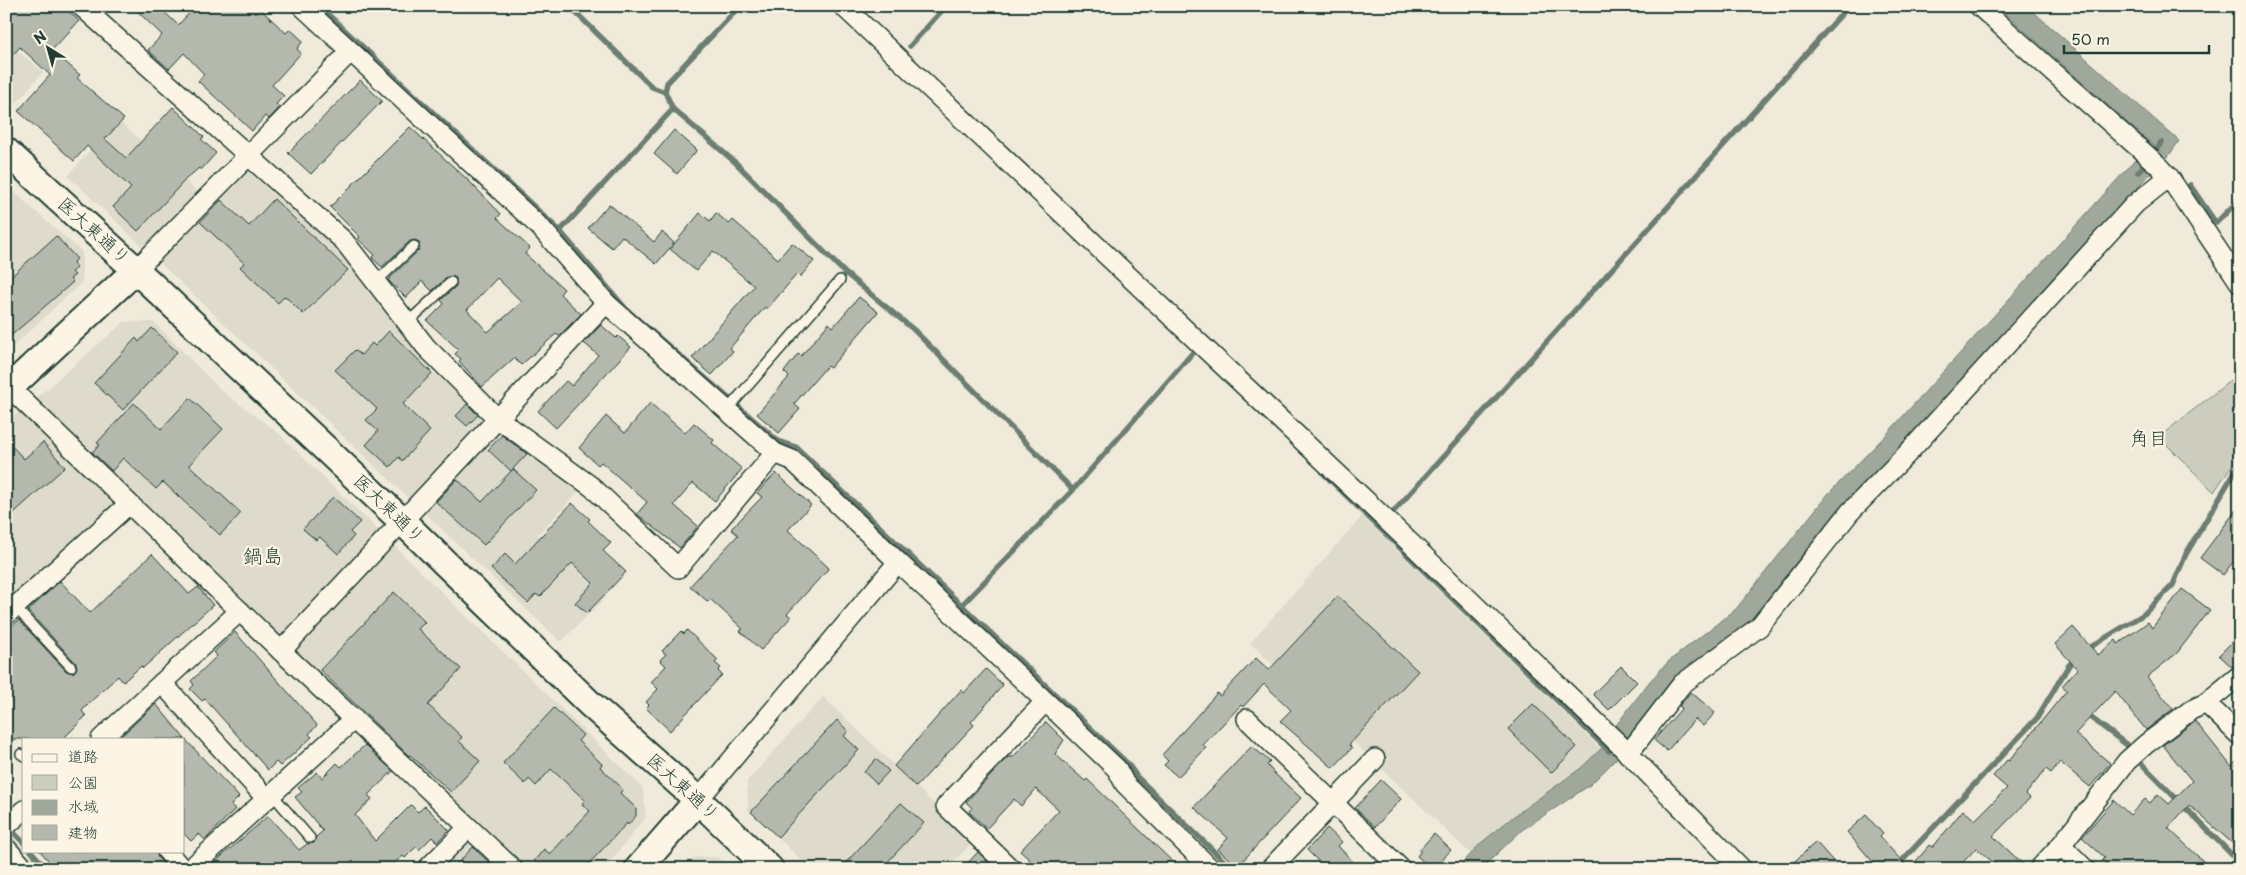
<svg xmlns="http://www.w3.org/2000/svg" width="2246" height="875" viewBox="0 0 2246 875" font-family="'Playpen Sans','Klee One',sans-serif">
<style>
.built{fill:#dedbcc}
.green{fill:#cccdbf;stroke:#76857a}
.water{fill:#9fa89a;stroke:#6c7d71}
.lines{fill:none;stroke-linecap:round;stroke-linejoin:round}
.stream{stroke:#6c7d71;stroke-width:5.5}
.building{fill:#b5b9ad;stroke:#1f3d34;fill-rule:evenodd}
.lane-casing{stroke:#1f3d34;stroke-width:12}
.street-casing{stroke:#1f3d34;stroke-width:22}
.secondary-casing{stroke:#1f3d34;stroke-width:30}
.lane{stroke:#fcf5e5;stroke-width:9}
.street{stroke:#fcf5e5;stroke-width:19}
.secondary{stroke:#fcf5e5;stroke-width:26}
.labels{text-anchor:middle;stroke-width:4.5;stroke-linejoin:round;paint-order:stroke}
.street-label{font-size:18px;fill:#1f3d34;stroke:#fcf5e5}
.neighbourhood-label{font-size:19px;fill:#1f3d34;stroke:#fcf5e5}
.quarter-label{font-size:20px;fill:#1f3d34;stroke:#fcf5e5}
</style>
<rect width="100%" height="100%" fill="#efeada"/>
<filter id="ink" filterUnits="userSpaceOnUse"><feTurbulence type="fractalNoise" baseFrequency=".02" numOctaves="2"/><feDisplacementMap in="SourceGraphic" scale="10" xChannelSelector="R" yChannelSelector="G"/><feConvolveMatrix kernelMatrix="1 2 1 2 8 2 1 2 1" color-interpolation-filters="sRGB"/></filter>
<g filter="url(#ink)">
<g class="built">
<polygon points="6,41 43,72 6,115"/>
<polygon points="117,119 212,205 246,170 348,258 432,371 501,429 581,489 538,534 607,596 561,642 68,176"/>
<polygon points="6,185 82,252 82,282 6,353"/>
<polygon points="124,322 154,322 222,391 277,432 643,788 646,817 604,869 443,869 484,827 129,492 6,605 6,422 33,401"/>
<polygon points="1362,516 1601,749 1581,768 1514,816 1481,843 1471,854 1250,643"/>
<polygon points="823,697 973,841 947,869 811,869 748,810 747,781"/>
<polygon points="695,857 717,857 729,869 684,869"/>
</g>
<polygon class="green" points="2240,373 2240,453 2214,492 2159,437"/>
<g class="water">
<polygon points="1997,6 2027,6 2179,141 2168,157 2143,137"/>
<polygon points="2136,159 2151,173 1898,448 1841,506 1749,622 1679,674 1628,740 1614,728 1650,681 1669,661 1736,609 1828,494 1886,435"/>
<polygon points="1607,743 1619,756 1590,785 1522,830 1481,869 1457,869 1481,843 1514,816 1581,768"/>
</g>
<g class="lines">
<g class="stream">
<polyline points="319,6 560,231 626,309 778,441 796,447 1128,764 1137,777 1232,869"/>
<polyline points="569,6 652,87 665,92"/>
<polyline points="910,46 946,6"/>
<polyline points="673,109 736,163 844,272 914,330 1073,490"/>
<polyline points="2138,172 2158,149 2161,142"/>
<polyline points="2190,185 2216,223 2240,199"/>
<polyline points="560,231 673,109 665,92 667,83 740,6"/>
<polyline points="1323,473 1609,751"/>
<polyline points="1395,510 1849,6"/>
<polyline points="961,606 1073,490 1195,350"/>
<polyline points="2084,651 2144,614 2173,585 2186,554 2240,463"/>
<polyline points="2086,714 2127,745"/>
<polyline points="2142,764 2240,863"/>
<polyline points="15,834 24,843"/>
<polyline points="31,851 47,869"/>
<polyline points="1898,865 2037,718 2069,665 2076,659"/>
</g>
</g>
<g class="building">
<polygon points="6,6 63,6 79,21 52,50 80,75 77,78 124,119 105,139 126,158 173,107 204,137 201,139 216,153 201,170 199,168 186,179 138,231 113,207 131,188 87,146 74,161 18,111 50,75 20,47 6,62"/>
<polygon points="132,6 158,6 178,25 196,6 257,6 286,33 290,29 303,41 297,49 301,53 272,85 284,96 276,104 280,107 269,119 265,116 252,131 198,81 204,74 184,53 169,69 148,50 162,35"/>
<polygon points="360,80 382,101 311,174 288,153"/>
<path d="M410,127L469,181L501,214L497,218L530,248L525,254L564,289L560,294L581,314L559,336L556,334L521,365L514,358L482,387L459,361L461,359L455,354L459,350L427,321L444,304L441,300L456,286V278L452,276L447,277L432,291L422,281L406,298L388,280L419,250V242L415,240L410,241L382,267L372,258L375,255L358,239L360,237L330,207ZM497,278L522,302L488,332L467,310Z"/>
<polygon points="674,130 697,150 677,174 654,154"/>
<polygon points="274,199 348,270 303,314 285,296 278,303 240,267 244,263 200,222 221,200 249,226"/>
<polygon points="609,204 654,242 662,232 674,243 656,264 622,236 612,248 588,228"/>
<polygon points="700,213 710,221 716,213 729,224 733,220 778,259 792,243 814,261 800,277 797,274 767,309 765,307 730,348 733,351 712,375 692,358 754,286 713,251 696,271 670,249"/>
<polygon points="56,236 77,259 73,263 77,268 72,272 75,275 70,279 73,282 6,340 6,281"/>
<polygon points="859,297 878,312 830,368 827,366 794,404 800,409 779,433 757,414 789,377 784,372 798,354 801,356 829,323 833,327"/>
<polygon points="601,325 616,338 618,336 631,347 556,428 538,411 566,381 572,386 598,355 584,343"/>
<polygon points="152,328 177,352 123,410 94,383 136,338 139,342"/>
<polygon points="389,331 432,373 403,404 430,431 402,461 399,457 390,467 366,445 378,431 366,420 377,409 335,370 355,350 361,355 372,343 375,346"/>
<polygon points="190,398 223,429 189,465 241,513 220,535 163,482 156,489 123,458 112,471 92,452 100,445 97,443 134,403 161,429"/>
<polygon points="650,403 685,433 694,423 714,440 712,443 742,469 715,501 693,483 674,505 698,526 680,548 637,514 647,502 601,462 598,465 579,448 606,416 625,433"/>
<polygon points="467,404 478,415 467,426 456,416"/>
<polygon points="502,435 527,454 511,471 488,450"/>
<polygon points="6,440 24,459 43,442 65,467 6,520"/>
<polygon points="513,469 536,490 484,545 436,502 457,479 482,502"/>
<polygon points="776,473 811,505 788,530 829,568 787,614 791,617 761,650 740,631 743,629 710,599 708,602 690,586 738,535 731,529 762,497 757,493"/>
<polygon points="333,497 360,522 350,532 354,536 338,554 320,537 316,540 303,529"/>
<polygon points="572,503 590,519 588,521 611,543 603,551 626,572 587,613 575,603 593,583 572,563 540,597 536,594 528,603 491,569 505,554 515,564"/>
<polygon points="2240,505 2240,553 2223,575 2200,558"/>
<polygon points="152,554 189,594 198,587 213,605 143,668 141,666 123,682 118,676 87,705 82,711 86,716 63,739 6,739 6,677 14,669 6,661 6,632 19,620 66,671 73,673 77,668 76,663 28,611 60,581 90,613"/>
<polygon points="2182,589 2210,610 2177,653 2147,677 2173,709 2146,730 2115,691 2075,734 2110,763 2090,787 2060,762 2051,773 2046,769 2026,794 2030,798 1993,836 2028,869 2001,869 1976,848 1957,869 1879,869 1847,832 1866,815 1883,834 1880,837 1909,869 1930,845 1933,847 1963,810 1975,820 2007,788 1993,776 2007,760 2009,761 2067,690 2062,686 2077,669 2055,644 2073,627 2098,655 2116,640 2118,644 2148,622 2152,628"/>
<polygon points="394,592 425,622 418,629 461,669 428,705 462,737 459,741 480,761 451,792 410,755 409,756 320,670"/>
<polygon points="1338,596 1418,671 1349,745 1352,748 1333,768 1280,721 1291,710 1264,684 1243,707 1241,705 1203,745 1206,748 1178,777 1164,765 1168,761 1162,755 1217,693 1220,696 1256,658 1269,670"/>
<polygon points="687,630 718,660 715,663 721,668 718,671 722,675 670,731 646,708 649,705 646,702 658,689 651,682 666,666 660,660 666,654 662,651 681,631 684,634"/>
<polygon points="235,632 317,725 309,734 312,737 280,766 276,762 268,770 205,699 202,701 190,689 194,685 191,681 217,656 214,652"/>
<polygon points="2240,634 2240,664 2232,667 2219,655"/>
<polygon points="1621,666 1637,682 1609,710 1593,694"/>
<polygon points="986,669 1003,685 971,722 974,725 916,787 894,766 961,690 964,693"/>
<polygon points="1691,692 1715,713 1703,726 1695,719 1667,751 1654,740 1682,708 1679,706"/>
<polygon points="156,704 185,739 239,797 231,805 235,809 205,840 199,834 191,841 184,834 184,739 118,739"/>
<polygon points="1533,704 1577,747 1551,773 1508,729"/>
<polygon points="554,708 583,735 578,741 602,764 600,767 623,789 620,793 636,808 636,816 628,825 627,823 584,869 536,869 539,866 534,861 544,849 550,854 590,811 582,804 585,800 551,769 536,786 529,779 525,784 503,763"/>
<polygon points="837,720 848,731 844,736 859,750 778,837 751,812"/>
<polygon points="2195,721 2231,766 2240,757 2240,850 2189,805 2168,828 2203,861 2196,869 2111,869 2102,860 2105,858 2082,837 2114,800 2130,815 2145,799 2150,803 2158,794 2169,804 2192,781 2163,745"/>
<polygon points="1046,722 1064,740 1055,754 1085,781 1087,779 1180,869 1040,869 1020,851 1059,810 1036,789 1021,806 1014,799 987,828 969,812 972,808 966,802 1008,757 1013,757"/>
<polygon points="365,745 393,771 368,795 372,799 355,815 375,841 411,805 418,812 425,806 449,830 437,842 432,837 419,850 416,847 405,858 403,856 387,869 207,869 268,816 299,850 307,844 314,843 316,837 323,831 295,797 302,792 298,788 317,772 322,778 337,763 341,767"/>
<polygon points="1252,746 1270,762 1267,765 1276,775 1301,798 1237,867 1218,849 1228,838 1194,807"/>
<polygon points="876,759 889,771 877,784 864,772"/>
<polygon points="1381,780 1401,799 1375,827 1355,808"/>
<polygon points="901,803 924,823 881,869 840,869"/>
<polygon points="1327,828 1342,842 1338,846 1360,869 1326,869 1307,850"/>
<polygon points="1434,834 1451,850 1437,865 1434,862 1429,867 1417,856 1421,851 1419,850"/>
<polygon points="1816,842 1840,869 1786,869"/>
<polygon points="473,847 496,869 452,869"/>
<polygon points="40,851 156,851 158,858 167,869 56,869"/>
<polygon points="978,852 995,869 962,869"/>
</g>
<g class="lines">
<g class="lane-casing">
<g id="lane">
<polyline points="376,282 414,246"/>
<polyline points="407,323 451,282"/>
<polyline points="727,410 840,280"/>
<polyline points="15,607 71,667"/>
<polyline points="21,754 24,756"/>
<polyline points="272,794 310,838"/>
</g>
</g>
<g class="street-casing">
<g id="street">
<polyline points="81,6 344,241 426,347 497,418 592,487 678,568 775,453"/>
<polyline points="302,6 541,228 606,303 775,453 792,460 898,562 698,800"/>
<polyline points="843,6 1398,531 1623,748 1742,869"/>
<polyline points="1979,6 2159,166 2169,177 2240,283"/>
<polyline points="136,270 350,52"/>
<polyline points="10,388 281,651 513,869"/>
<polyline points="898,562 1117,769 1125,784 1211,869"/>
<polyline points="6,615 129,504"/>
<polyline points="281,651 606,303"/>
<polyline points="162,683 267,799"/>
<polyline points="2206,703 2240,736"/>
<polyline points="1247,719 1401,869"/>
<polyline points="101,739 240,611"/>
<polyline points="1628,754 1682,684 1759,627 1850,512 1908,453 2135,204 2169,177"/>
<polyline points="6,826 24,810"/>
<polyline points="2061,845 2085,869"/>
<polyline points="6,848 25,869"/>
<polyline points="167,851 182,869"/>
<polyline points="190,869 354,719"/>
<polyline points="427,869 468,828"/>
<polyline points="1011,869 946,806 1044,703"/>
<polyline points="1270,869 1375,759"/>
<polyline points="2039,869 2061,845 2127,761 2146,744 2191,710 2206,703 2240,675"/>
</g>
</g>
<g class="secondary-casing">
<g id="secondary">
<polyline points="6,151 136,270 403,522 589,703 698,800 770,869"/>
<polyline points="6,391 136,270"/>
<polyline points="638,869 698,800"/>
</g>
</g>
<use href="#lane" class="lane"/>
<use href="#street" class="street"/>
<use href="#secondary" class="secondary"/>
</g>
</g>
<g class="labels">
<g class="street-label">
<text transform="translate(94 231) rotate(42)" y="6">医大東通り</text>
<text transform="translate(389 509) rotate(44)" y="6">医大東通り</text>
<text transform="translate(683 787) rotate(42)" y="6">医大東通り</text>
</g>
<g class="neighbourhood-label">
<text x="2149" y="445">角目</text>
</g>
<g class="quarter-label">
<text x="263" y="563">鍋島</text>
</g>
</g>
<rect width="2246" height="875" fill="none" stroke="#fcf5e5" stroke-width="25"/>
<rect x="12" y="12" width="2221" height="850" fill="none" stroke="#1f3d34" stroke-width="2" filter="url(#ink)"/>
<rect x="22" y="738" width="162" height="115" fill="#fcf5e5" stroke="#a4ab9e"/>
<rect x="32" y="754" width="25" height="8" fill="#fcf5e5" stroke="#a4ab9e"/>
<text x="68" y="762" font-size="15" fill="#1f3d34">道路</text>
<rect x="32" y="775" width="25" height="15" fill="#cccdbf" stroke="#a4ab9e"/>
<text x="68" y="788" font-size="15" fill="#1f3d34">公園</text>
<rect x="32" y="800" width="25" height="15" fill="#9fa89a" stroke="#a4ab9e"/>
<text x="68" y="812" font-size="15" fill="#1f3d34">水域</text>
<rect x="32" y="825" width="25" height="15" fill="#b5b9ad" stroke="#a4ab9e"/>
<text x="68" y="838" font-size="15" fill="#1f3d34">建物</text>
<g transform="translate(48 48) rotate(323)" stroke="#fcf5e5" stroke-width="4" paint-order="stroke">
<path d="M0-4L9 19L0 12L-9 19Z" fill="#1f3d34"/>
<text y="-8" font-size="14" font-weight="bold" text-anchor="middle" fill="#1f3d34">N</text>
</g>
<path d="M2064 45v8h145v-8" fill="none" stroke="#1f3d34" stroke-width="2.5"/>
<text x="2071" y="45" font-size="15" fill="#1f3d34" stroke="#fcf5e5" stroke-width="4" paint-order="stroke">50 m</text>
</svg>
